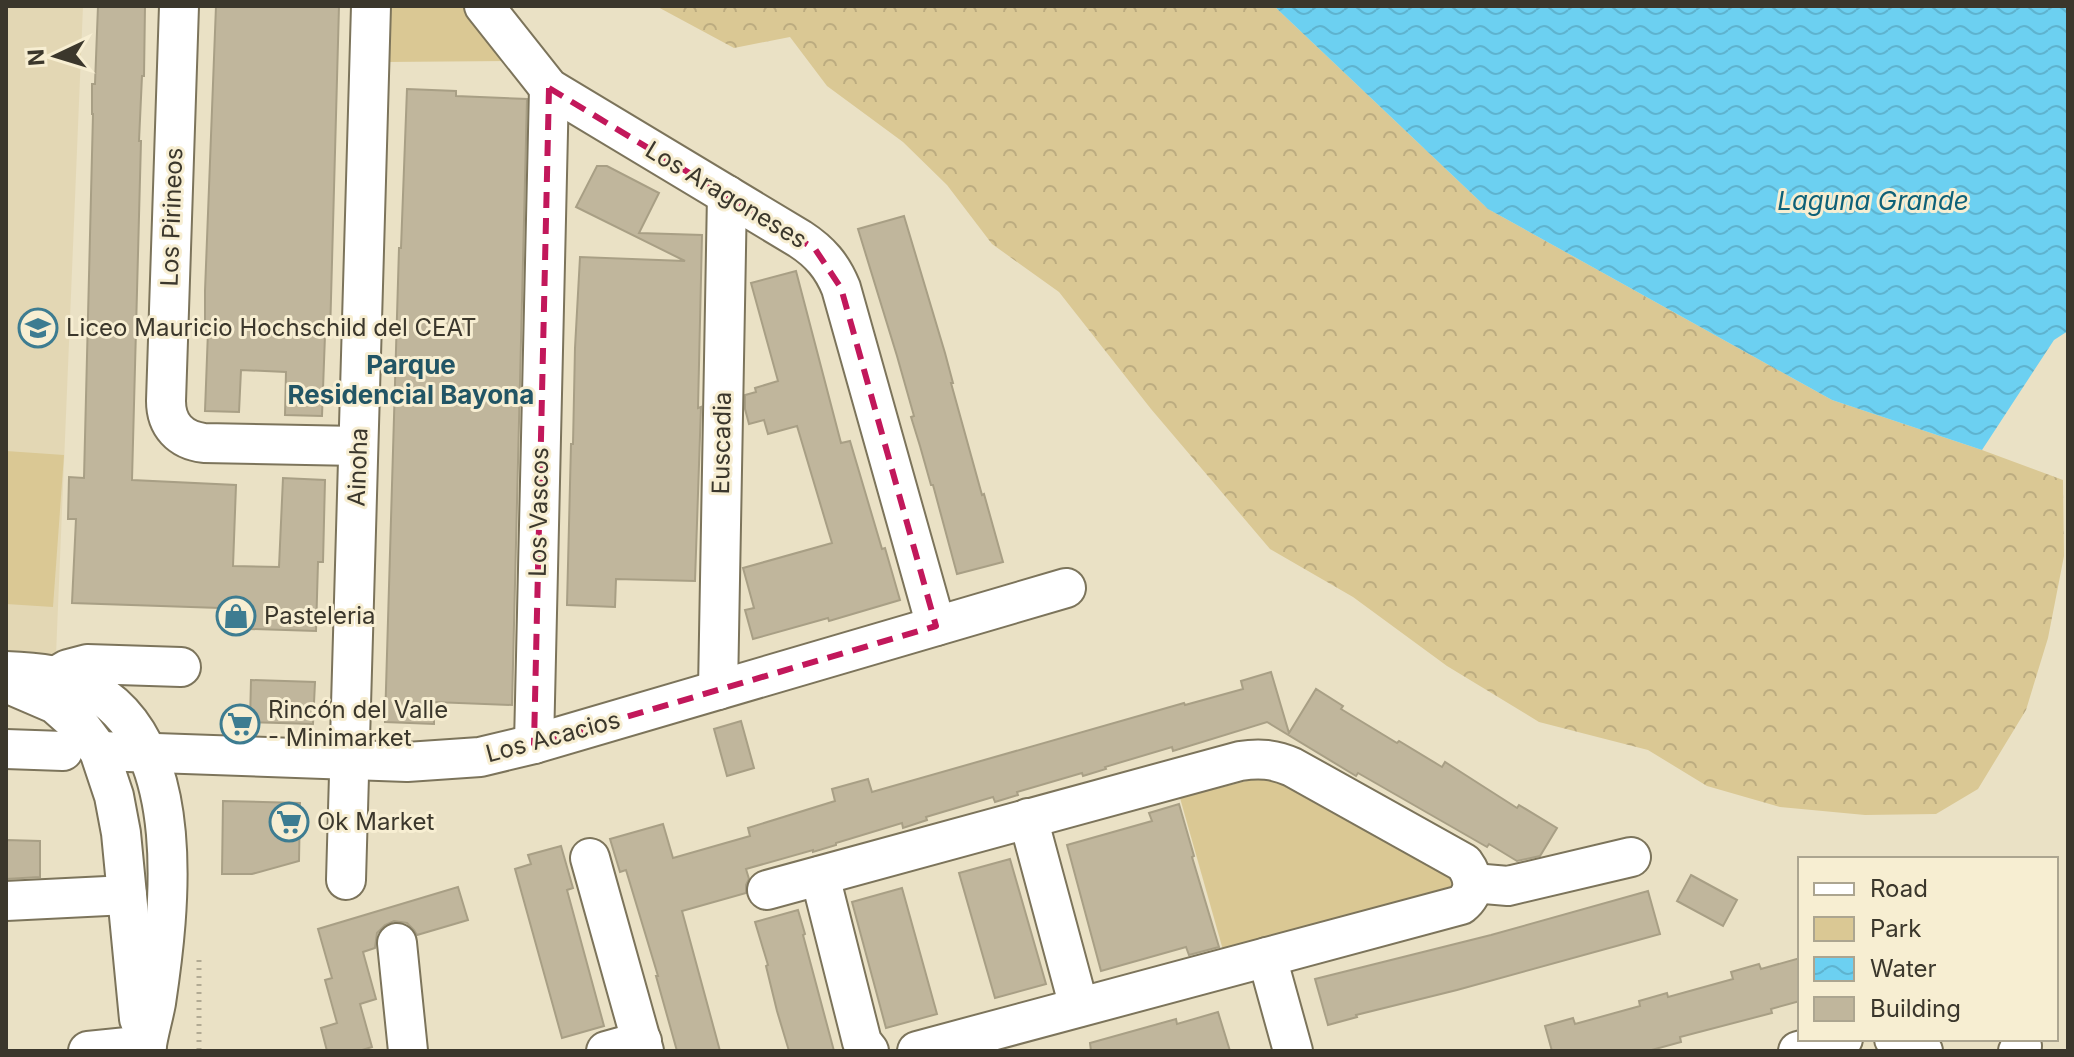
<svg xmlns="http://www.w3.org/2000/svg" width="2074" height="1057" viewBox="0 0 2074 1057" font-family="Inter,sans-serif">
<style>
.built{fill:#e3d7b4}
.forest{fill:url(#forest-crowns)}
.green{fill:#dac894}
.water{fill:url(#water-waves)}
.building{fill:#c0b69c;stroke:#a89f85;stroke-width:2}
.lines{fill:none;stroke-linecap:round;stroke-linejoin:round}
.minor-casing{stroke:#7c745b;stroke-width:42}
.path{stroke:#b1aa93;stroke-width:5;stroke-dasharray:2 6;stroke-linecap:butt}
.minor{stroke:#fff;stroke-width:38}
.marked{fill:none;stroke:#c2185b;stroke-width:6;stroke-dasharray:16 10;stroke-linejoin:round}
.labels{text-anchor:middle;stroke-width:6;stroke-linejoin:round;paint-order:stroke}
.street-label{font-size:24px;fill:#3b372c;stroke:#f7eed2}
.poi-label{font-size:24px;fill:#3b372c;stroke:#f7eed2;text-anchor:start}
.water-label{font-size:26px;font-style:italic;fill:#0e6178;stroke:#f7eed2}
.neighbourhood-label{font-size:26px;font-weight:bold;fill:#225565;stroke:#f7eed2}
</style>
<defs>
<pattern id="forest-crowns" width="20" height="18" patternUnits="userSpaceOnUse" patternTransform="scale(2)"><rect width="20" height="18" fill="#dac894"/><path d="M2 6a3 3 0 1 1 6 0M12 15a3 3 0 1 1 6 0" fill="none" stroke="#bcac80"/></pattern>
<pattern id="water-waves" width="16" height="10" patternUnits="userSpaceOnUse" patternTransform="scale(2)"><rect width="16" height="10" fill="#6cd0f1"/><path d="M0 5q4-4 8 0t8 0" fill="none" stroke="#5eb3cf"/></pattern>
</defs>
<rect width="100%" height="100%" fill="#eae1c5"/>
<polygon class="built" points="6,6 83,6 56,655 6,651"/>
<polygon class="forest" points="656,6 1274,6 1488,209 1832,400 1982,450 2063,480 2064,556 2048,638 2026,710 1978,789 1936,814 1865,815 1780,807 1707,786 1648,750 1539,722 1447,666 1353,597 1270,549 1151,409 1059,292 992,244 947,185 903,142 827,86 790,37 734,48"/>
<g class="green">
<polygon points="387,6 474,6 509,61 385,62"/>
<polygon points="6,451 64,455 53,607 6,604"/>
<polygon points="1266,776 1460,884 1223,950 1180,798"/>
</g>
<polygon class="water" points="1274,6 2068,6 2068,331 2054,340 1982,450 1832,400 1488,209"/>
<g class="building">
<polygon points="98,6 145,6 144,76 142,76 139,141 141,141 132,480 236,485 233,566 279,567 283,478 325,480 323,562 318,562 316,631 250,629 250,609 72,603 76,519 68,519 69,477 84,478 93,114 92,114 92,84 95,84"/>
<polygon points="216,6 339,6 330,335 325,335 322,416 285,415 286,372 241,370 239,412 205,411 208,331 205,331 205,291"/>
<polygon points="407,89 456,91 456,96 527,99 512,705 434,702 434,724 385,722 399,248 401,248"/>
<polygon points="597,166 607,166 659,193 639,233 702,235 698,408 701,407 695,581 616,579 615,607 567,605 571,444 573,444 575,348 580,257 685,261 576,207"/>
<polygon points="904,216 945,353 953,383 951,383 982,495 984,494 1003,562 957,574 933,485 931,485 920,446 911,417 914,416 897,356 858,229"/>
<polygon points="796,271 841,443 850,441 882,549 885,548 900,600 829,621 828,618 753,639 745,610 754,608 743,568 832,543 797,426 768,434 764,420 749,424 745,409 745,395 756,392 755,388 778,381 751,283"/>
<polygon points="1271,672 1289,733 1316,689 1343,706 1341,709 1397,743 1399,741 1442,767 1445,762 1517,808 1519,805 1557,828 1540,856 1517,861 1489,844 1487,847 1358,773 1356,776 1267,722 1173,751 1172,747 1105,767 1106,769 1083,776 1082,773 1017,792 1018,795 995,802 993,797 926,817 927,820 903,828 902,823 836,843 836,845 813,852 813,850 746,869 749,879 746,885 746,893 682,911 720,1051 677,1051 656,976 658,976 626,870 620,872 610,839 663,824 673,858 750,836 748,828 835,801 832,789 868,779 872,792 1184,703 1185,705 1243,689 1241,681"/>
<polygon points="251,680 315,682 313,724 250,722"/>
<polygon points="741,721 754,768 727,776 714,729"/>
<polygon points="223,801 300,803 299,861 252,874 222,874"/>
<polygon points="1179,804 1194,856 1192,857 1219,947 1189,955 1186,947 1101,971 1067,845 1152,821 1149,813"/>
<polygon points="6,840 40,841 40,877 6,879"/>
<polygon points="561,846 573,888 567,890 604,1026 562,1038 515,869 531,864 528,855"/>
<polygon points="1010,859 1046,984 995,998 959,873"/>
<polygon points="1691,875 1737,900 1723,926 1677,901"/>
<polygon points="458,887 468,920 417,935 414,930 407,923 394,921 385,925 377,933 375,948 363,952 376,999 360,1004 372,1047 359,1051 327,1051 321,1028 337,1023 325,980 332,978 318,929"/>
<polygon points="902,888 937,1014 886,1028 852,902"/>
<polygon points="1648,891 1660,934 1457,990 1356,1015 1357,1017 1328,1025 1315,979 1491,935"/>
<polygon points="798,910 805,934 803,935 834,1051 789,1051 777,1011 766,966 768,965 755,922"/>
<polygon points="1800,958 1800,1001 1771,1009 1772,1013 1680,1037 1681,1042 1648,1051 1552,1051 1545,1026 1573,1018 1575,1024 1640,1006 1639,1001 1667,993 1668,997 1733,979 1731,972 1759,964 1761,969"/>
<polygon points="1218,1012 1230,1051 1091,1051 1090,1043 1176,1019 1177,1024"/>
</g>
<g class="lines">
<g class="minor-casing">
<g id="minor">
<path d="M179,6L166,401C166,425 180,440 204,443L358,446"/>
<path d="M484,6L549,88L800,239C820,252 832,266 841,288L936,626"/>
<path d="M6,671C37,672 68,675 94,691C189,747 170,910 156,1003C153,1019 148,1035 146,1051"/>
<polyline points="56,676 68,669 87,664 181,667"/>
<polyline points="6,683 55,704 81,727 99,751 114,796 121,833 139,1019"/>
<polyline points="718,690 727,195"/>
<polyline points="534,744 549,88"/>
<polyline points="6,749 63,751"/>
<polyline points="99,751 407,762 480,757 534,744 1066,588"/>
<polyline points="1028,818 1079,1007"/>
<polyline points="590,858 644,1051"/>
<polyline points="820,876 862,1042 869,1051"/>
<polyline points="346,880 371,6"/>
<polyline points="1473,883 1508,886 1631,857"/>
<path d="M767,890L1240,761C1259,758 1274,759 1292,767L1464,863C1475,878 1476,893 1461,905L917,1051"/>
<polyline points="6,901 127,895"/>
<polyline points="397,943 408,1051"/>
<polyline points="1267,957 1293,1051"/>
<polyline points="1894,1039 1914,1045 1923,1051"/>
<polyline points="88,1051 147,1045"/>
<polyline points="606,1051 642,1041"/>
<polyline points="1798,1051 1843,1039"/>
<polyline points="2018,1051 2022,1046"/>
</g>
</g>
<polyline class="path" points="199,960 199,1051"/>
<use href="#minor" class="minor"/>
</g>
<path class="marked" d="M549,88L815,249L841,288L936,626L534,744Z"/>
<defs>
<g id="school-ring" transform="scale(2)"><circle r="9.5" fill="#f7eed2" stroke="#3d7c91" stroke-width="1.5"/><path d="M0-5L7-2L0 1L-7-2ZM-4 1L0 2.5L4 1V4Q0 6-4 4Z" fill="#3d7c91"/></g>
<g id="shop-ring" transform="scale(2)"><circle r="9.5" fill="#f7eed2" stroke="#3d7c91" stroke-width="1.5"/><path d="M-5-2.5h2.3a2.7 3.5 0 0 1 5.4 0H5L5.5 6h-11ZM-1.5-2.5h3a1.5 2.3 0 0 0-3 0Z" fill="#3d7c91"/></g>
<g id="supermarket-ring" transform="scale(2)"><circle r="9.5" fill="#f7eed2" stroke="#3d7c91" stroke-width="1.5"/><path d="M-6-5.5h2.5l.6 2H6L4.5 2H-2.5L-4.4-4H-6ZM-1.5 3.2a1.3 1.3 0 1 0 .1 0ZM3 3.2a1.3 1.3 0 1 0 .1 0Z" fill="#3d7c91"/></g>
</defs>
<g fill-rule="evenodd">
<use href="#school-ring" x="38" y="328"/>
<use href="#shop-ring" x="236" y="616"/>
<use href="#supermarket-ring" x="240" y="724"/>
<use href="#supermarket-ring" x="289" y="822"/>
</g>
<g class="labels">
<g class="street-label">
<text transform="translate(726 195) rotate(31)" y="8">Los Aragoneses</text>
<text transform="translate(172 217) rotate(-88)" y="8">Los Pirineos</text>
<text transform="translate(722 443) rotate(-89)" y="8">Euscadia</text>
<text transform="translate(358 467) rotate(-88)" y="8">Ainoha</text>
<text transform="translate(539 512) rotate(-89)" y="8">Los Vascos</text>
<text transform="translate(553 737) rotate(-15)" y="8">Los Acacios</text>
</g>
<g class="poi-label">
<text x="66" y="336">Liceo Mauricio Hochschild del CEAT</text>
<text x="264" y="624">Pasteleria</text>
<text x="268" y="718">Rincón del Valle<tspan x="268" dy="28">- Minimarket</tspan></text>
<text x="317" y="830">Ok Market</text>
</g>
<g class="water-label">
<text x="1873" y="210">Laguna Grande</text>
</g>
<g class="neighbourhood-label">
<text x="411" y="374">Parque<tspan x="411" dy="30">Residencial Bayona</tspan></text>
</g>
</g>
<rect width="2074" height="1057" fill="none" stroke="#3b372c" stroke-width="16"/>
<rect x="1798" y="857" width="260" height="184" fill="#f7eed2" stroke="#aca590" stroke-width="2"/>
<rect x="1814" y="883" width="40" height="12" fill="#ffffff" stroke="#aca590" stroke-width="2"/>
<text x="1870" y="897" font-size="24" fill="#3b372c">Road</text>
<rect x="1814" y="917" width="40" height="24" fill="#dac894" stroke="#aca590" stroke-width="2"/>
<text x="1870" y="937" font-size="24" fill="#3b372c">Park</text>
<rect x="1814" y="957" width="40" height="24" fill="url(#water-waves)" stroke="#aca590" stroke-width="2"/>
<text x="1870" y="977" font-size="24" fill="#3b372c">Water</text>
<rect x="1814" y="997" width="40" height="24" fill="#c0b69c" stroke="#aca590" stroke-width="2"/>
<text x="1870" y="1017" font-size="24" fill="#3b372c">Building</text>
<g transform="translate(56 56) rotate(266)" stroke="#f7eed2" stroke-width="6" paint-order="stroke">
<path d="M0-6L14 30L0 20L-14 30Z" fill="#3b372c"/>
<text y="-12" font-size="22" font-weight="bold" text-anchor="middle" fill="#3b372c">N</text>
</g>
</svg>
